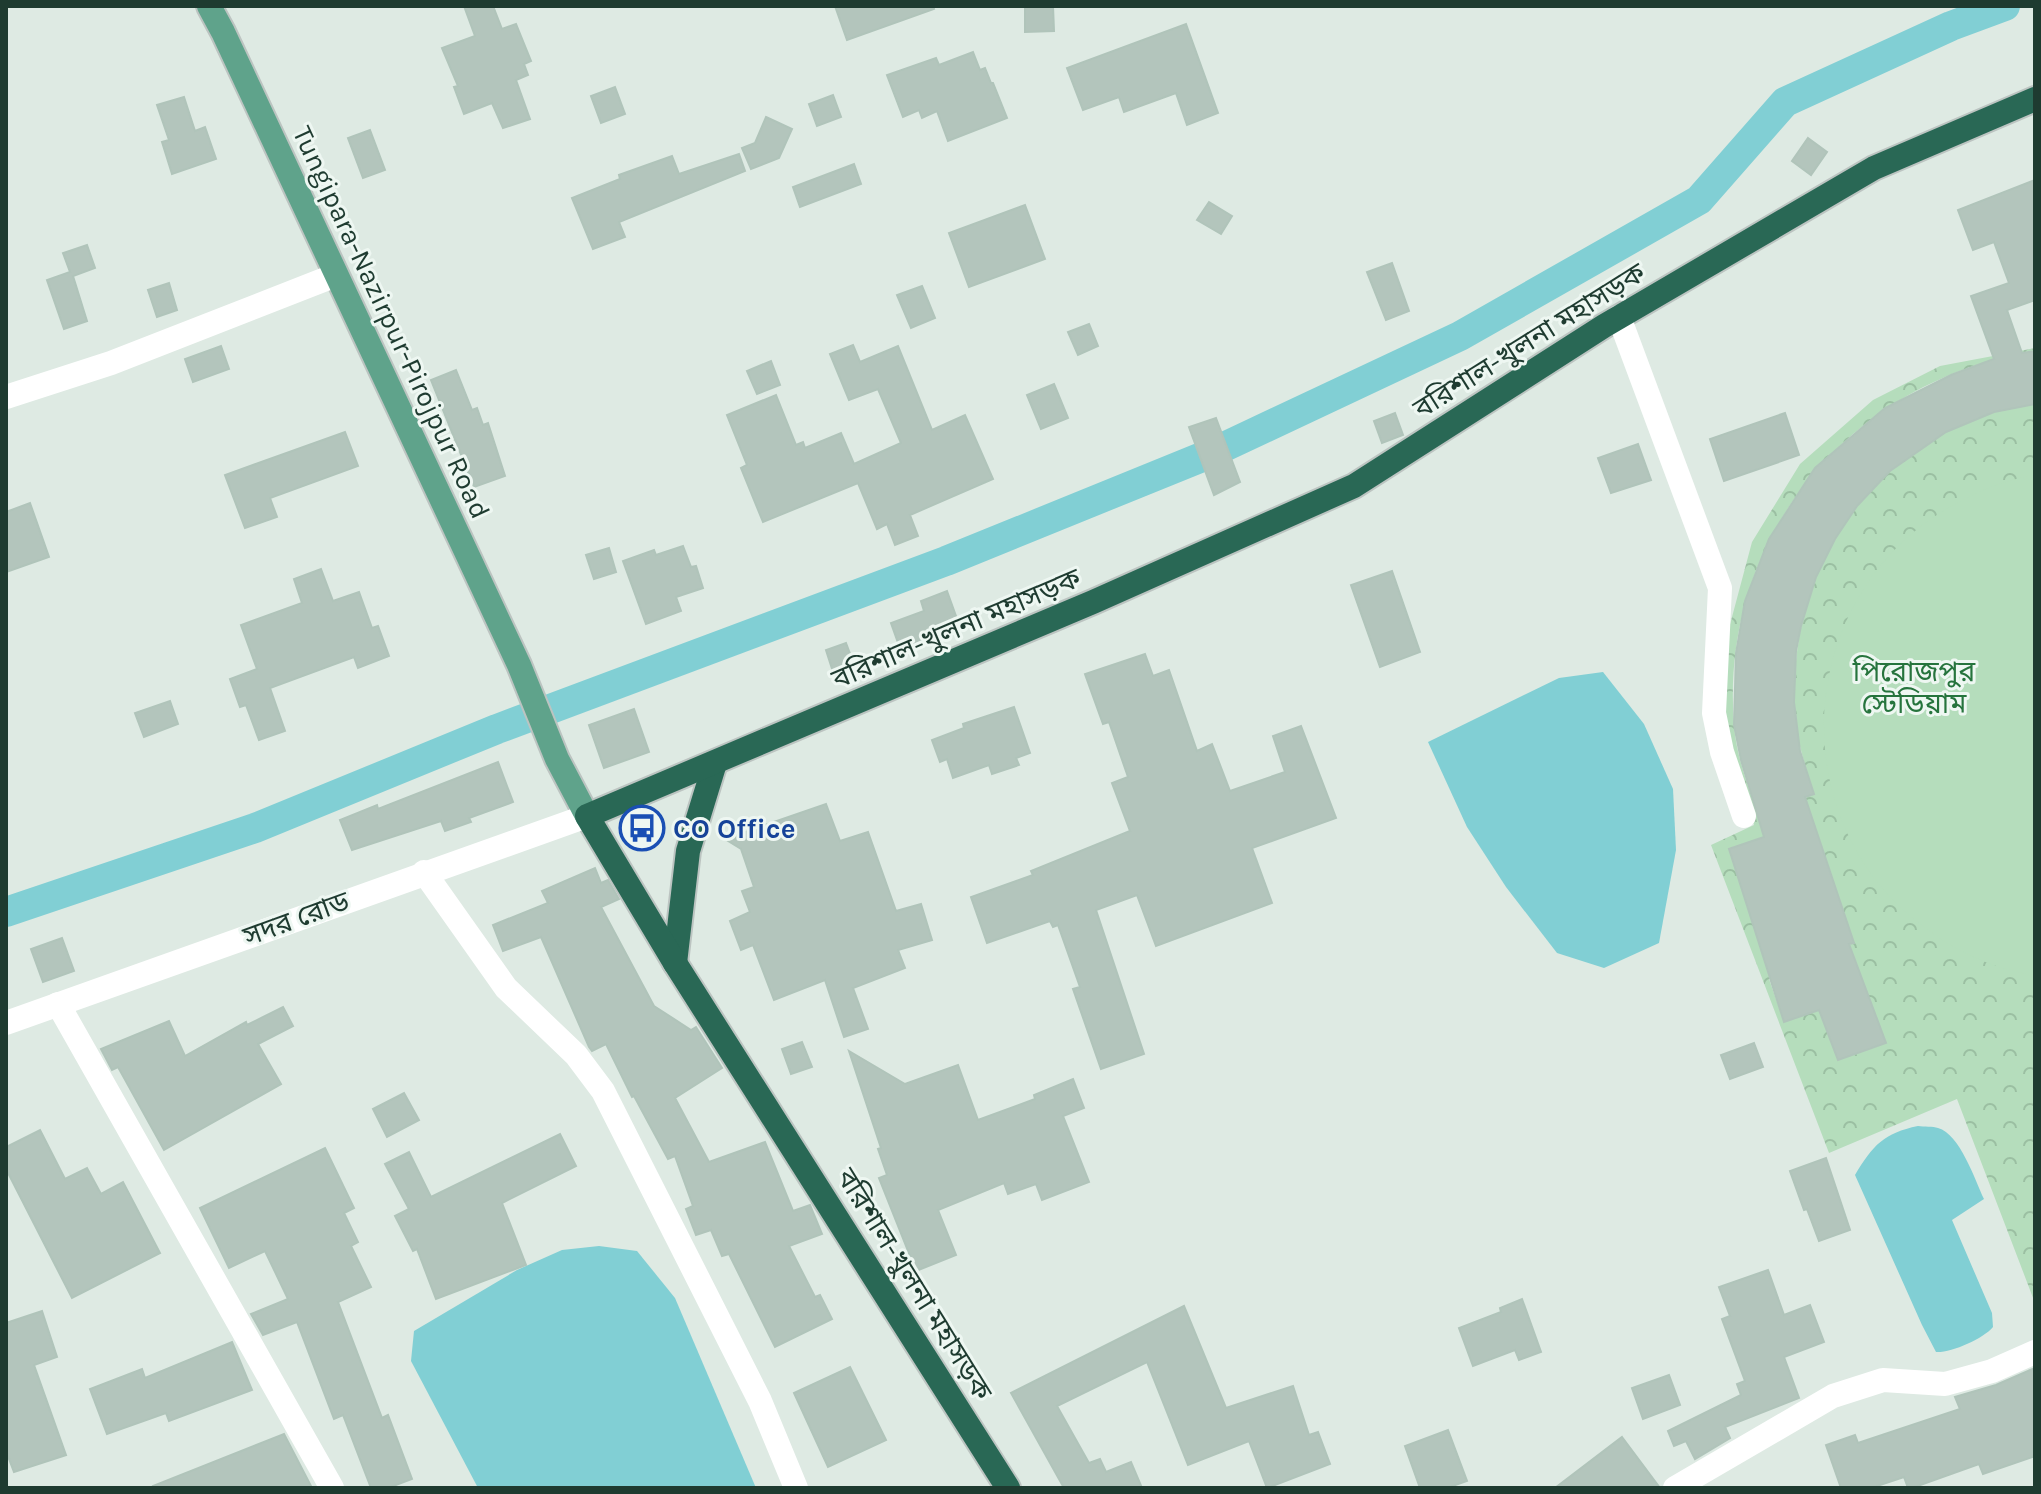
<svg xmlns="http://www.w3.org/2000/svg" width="2041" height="1494" viewBox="0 0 2041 1494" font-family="Karla,'Noto Sans Bengali',sans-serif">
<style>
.park{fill:url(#park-crowns);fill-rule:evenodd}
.pitch{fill:#b5ddbc}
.water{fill:#81cfd4}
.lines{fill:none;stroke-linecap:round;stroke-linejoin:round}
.canal{stroke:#81cfd4;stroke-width:30}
.building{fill:#b3c5bc;stroke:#b0c4ba;stroke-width:2}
.major-casing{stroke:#bcc4c1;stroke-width:28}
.highway-casing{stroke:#bcc4c1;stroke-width:28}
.minor{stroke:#fff;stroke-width:24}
.major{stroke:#5fa38b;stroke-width:24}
.highway{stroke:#296855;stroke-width:24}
.labels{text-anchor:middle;stroke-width:6;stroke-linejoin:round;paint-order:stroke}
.street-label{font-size:28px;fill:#1e3b30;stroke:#eef7f2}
.park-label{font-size:28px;fill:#26743d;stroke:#eef7f2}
.transit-label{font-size:28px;font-weight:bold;fill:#164399;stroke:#eef7f2;text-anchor:start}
</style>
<defs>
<pattern id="park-crowns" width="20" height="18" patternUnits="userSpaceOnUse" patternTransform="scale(2)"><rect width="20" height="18" fill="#b5ddbc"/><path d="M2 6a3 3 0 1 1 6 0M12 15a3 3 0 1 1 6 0" fill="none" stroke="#9bbfa2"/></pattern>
</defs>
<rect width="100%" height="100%" fill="#deeae3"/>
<path class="park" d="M2035,348V351C1851,380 1719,537 1734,725C1736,755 1748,785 1757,813L1813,794C1805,762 1793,731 1794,698C1794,657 1801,617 1815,578C1849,489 1939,413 2035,404V1303L1957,1099L1829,1153L1711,845L1754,825L1721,717L1728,632L1752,542L1800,464L1873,400L1940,366ZM1813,821L1854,943L1770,971L1729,849ZM1796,970L1811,1013L1784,1022L1769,979ZM1810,983L1886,1043L1838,1060Z"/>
<path class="pitch" d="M2035,475V975C1993,970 1952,949 1920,924C1779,815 1797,594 1950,507C1976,492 2005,479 2035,475Z"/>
<g class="water">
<polygon points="1603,672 1644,724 1673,789 1676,850 1659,943 1604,968 1557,953 1506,887 1467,827 1428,742 1559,678"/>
<path d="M1918,1126C1924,1127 1933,1126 1938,1128C1960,1134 1975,1180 1984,1199L1952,1220L1992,1313L1993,1327C1983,1339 1951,1353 1936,1352L1922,1325L1855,1175C1873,1145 1884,1133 1918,1126Z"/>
<polygon points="599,1246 637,1251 675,1298 756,1488 478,1488 411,1361 414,1331 517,1270 562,1250"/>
</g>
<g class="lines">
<polyline class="canal" points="6,912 255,828 497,729 946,561 1207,455 1460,336 1699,200 1785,102 1951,26 2005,6"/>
</g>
<g class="building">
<polygon points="464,6 493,6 502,29 516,24 531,61 524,64 528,75 516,80 530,119 503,128 492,103 464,114 454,87 458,86 442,48 475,36"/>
<polygon points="835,6 933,6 934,9 847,40"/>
<polygon points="1025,6 1053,6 1054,31 1025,32"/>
<polygon points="1186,24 1218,113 1187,125 1176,93 1124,112 1119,97 1083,110 1067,68"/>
<polygon points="973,52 980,70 985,68 991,83 993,83 1007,118 948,141 937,111 922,118 919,110 903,117 887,75 936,58 939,65"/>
<polygon points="615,87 625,114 601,123 591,96"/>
<polygon points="833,95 841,117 817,126 809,104"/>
<polygon points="184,97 195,131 205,127 216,159 172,174 162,142 169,140 157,105"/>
<polygon points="766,117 792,129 779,158 751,169 742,148 755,143"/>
<polygon points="370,130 385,170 363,178 348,138"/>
<polygon points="1808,138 1827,152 1811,175 1792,161"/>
<polygon points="739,154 745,171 619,222 625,237 593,249 572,198 620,179 619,175 672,156 679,174"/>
<polygon points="854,164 861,184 800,207 793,187"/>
<polygon points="2035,180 2035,300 2007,310 2022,353 2035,351 2035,404 1994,412 1946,432 1890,471 1857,506 1835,539 1816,577 1801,626 1796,651 1794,702 1800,751 1814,794 1805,797 1854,943 1849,944 1886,1043 1838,1060 1819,1010 1784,1022 1729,849 1764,837 1741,760 1734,725 1736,653 1745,601 1769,539 1815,468 1885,408 1951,375 1994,359 1971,296 2009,283 1994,242 1973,250 1958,210"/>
<polygon points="1209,202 1232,216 1221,234 1197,220"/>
<polygon points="1025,205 1045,259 969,287 949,233"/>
<polygon points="87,245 95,268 73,276 87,321 64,329 47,280 70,272 63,253"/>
<polygon points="1392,263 1409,311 1386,320 1367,272"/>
<polygon points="169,283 177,310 157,317 148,290"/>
<polygon points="922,286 935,318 911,328 897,295"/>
<polygon points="1089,324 1098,346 1078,355 1068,332"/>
<polygon points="853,345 860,362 898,346 932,430 965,415 993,479 910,515 918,536 895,545 887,524 877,529 858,483 763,522 741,468 747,465 727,415 776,395 796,445 803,442 805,448 841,433 854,464 901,443 878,389 849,400 830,354"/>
<polygon points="221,346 229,369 193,382 185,359"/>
<polygon points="771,361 780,385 757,394 747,371"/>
<polygon points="456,370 472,410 477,408 483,425 488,423 505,476 474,487 431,380"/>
<polygon points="1054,384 1068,418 1041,429 1027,395"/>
<polygon points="1395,413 1403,435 1382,443 1374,421"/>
<polygon points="1785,413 1799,455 1724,481 1710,439"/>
<polygon points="1216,418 1240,482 1214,495 1189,427"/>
<polygon points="345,432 358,466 270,498 277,517 245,528 225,475"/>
<polygon points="1638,444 1651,480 1611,493 1598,458"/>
<polygon points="30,503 49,557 6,572 6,512"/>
<polygon points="683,546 691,567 696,566 703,588 676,597 681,611 646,624 623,561 654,550 656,555"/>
<polygon points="609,548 616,572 594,579 586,555"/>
<polygon points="321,569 333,601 359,592 372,628 378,626 389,656 358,668 354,657 270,688 285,731 259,740 246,705 240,707 230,679 257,669 241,625 302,603 294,579"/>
<polygon points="1392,571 1420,652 1380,667 1351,585"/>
<polygon points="947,591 961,630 902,654 891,623 924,611 921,601"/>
<polygon points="846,643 855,667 834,675 826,650"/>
<polygon points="1145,654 1153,676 1169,670 1197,751 1212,744 1230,791 1285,772 1273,736 1301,726 1336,818 1252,848 1272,903 1156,946 1137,895 1096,910 1144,1054 1101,1069 1073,989 1080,987 1058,925 1053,927 1050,921 987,943 971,897 1033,875 1031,871 1130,831 1112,783 1128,777 1109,722 1103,724 1085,674"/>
<polygon points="170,701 178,724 144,737 135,713"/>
<polygon points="1014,707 1030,753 1016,758 1019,765 992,774 989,765 953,778 947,759 940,762 932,740 964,728 963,724"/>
<polygon points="634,709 649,752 604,768 589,725"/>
<polygon points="498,762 513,802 469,818 471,822 445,831 441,821 352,850 340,820 377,805 378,809"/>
<polygon points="826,804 840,841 868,832 896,911 921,904 932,940 898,950 905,968 853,988 868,1029 844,1037 825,980 774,1000 753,945 741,950 730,921 750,912 742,891 754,887 741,849 725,839"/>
<polygon points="595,868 601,883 608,880 619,899 601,907 654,1006 691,1030 696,1027 722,1068 675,1098 709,1162 765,1142 793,1211 810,1205 822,1234 789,1246 815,1297 820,1295 832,1319 775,1347 729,1254 722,1256 711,1230 696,1235 686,1209 693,1206 675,1156 668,1159 634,1096 632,1097 606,1044 592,1051 589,1047 541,937 503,951 493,925 548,903 542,891"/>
<polygon points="62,938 74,971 43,982 31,949"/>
<polygon points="283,1007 293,1026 258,1044 281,1084 164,1150 118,1067 112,1070 101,1049 169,1021 185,1056 246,1022 247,1025"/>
<polygon points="802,1042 812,1067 791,1074 782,1049"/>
<polygon points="1754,1043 1763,1067 1730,1079 1721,1055"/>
<polygon points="849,1051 905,1084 958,1065 978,1120 1035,1099 1034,1095 1073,1079 1084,1108 1063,1116 1089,1182 1042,1200 1036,1184 1008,1194 1004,1183 938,1210 956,1255 916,1271 879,1178 887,1175 878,1149 881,1148"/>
<polygon points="404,1093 419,1120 387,1137 373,1109"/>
<polygon points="40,1130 65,1179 87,1168 101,1194 123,1182 160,1253 72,1298 6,1169 6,1147"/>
<polygon points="560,1134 576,1166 502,1203 526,1265 436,1299 417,1249 413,1251 395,1216 409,1209 385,1164 409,1152 431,1197"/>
<polygon points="325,1148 354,1208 344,1213 358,1242 351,1246 371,1287 338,1302 382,1418 388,1415 412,1479 388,1488 371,1488 343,1415 334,1419 297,1322 263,1335 251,1314 288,1299 265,1251 229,1268 200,1208"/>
<polygon points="1826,1158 1850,1230 1819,1241 1807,1209 1804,1210 1790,1171"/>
<polygon points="1768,1270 1784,1315 1810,1305 1824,1342 1784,1357 1799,1398 1725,1427 1730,1438 1695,1459 1686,1441 1674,1446 1668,1431 1741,1395 1737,1384 1745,1381 1722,1319 1730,1316 1719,1287"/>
<polygon points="1522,1299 1541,1352 1519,1360 1515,1350 1473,1366 1459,1328 1501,1312 1500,1308"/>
<polygon points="1184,1306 1226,1408 1293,1386 1309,1435 1318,1432 1330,1464 1267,1488 1249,1441 1188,1465 1147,1362 1057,1406 1089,1463 1100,1459 1106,1472 1131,1462 1142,1488 1064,1488 1011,1393"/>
<polygon points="42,1311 57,1357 34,1365 66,1455 14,1472 6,1451 6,1323"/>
<polygon points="232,1342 252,1390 169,1421 166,1413 107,1434 90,1389 142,1369 145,1378"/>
<polygon points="850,1367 886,1440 828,1467 794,1393"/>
<polygon points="2035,1368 2035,1456 1983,1474 1979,1464 1912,1488 1908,1488 1904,1477 1871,1488 1841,1488 1826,1445 1855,1435 1858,1443 1960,1409 1955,1397 1996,1385"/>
<polygon points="1669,1375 1680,1405 1643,1419 1632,1388"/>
<polygon points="1448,1430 1467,1481 1447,1488 1420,1488 1405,1446"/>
<polygon points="284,1434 312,1488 154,1488 153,1486"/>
<polygon points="1622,1437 1660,1488 1555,1488"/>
</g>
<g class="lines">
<g class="major-casing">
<polyline id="major" points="209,6 223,32 519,665 557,759 587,816"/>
</g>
<g class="highway-casing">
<g id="highway">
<polyline points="675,963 688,851 715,763"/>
<polyline points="1008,1488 675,963 587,816 1093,602 1354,486 1604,326 1874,168 2035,99"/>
</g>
</g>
<g class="minor">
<polyline points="1619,317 1720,588 1714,713 1722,752 1744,816"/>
<polyline points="6,397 111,363 336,275"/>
<polyline points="424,872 506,988 576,1055 603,1091 760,1401 796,1488"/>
<polyline points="58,1004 332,1488"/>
<polyline points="6,1023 587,816"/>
<polyline points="1675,1488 1833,1396 1883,1380 1945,1384 1992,1371 2035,1352"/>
</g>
<use href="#major" class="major"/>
<use href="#highway" class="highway"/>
</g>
<defs>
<g id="bus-ring" transform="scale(2.3)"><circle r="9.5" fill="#eef7f2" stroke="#1a4fb4" stroke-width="1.5"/><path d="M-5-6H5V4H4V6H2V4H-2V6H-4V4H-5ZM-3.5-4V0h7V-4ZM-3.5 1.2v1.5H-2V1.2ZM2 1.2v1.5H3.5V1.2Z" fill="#1a4fb4"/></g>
</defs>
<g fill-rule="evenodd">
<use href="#bus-ring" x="642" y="828"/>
</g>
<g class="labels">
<g class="street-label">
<text transform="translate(392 322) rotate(65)" y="10">Tungipara-Nazirpur-Pirojpur Road</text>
<text transform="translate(1529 340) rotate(-32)" y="10">বরিশাল-খুলনা মহাসড়ক</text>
<text transform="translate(956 628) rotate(-23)" y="10">বরিশাল-খুলনা মহাসড়ক</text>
<text transform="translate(296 918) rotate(-20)" y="10">সদর রোড</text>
<text transform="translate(915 1284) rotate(58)" y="10">বরিশাল-খুলনা মহাসড়ক</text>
</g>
<g class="park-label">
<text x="1914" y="681">পিরোজপুর<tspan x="1914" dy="32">স্টেডিয়াম</tspan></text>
</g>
<g class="transit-label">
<text x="673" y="838">CO Office</text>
</g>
</g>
<rect width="2041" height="1494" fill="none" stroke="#1e3b30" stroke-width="16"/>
</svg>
